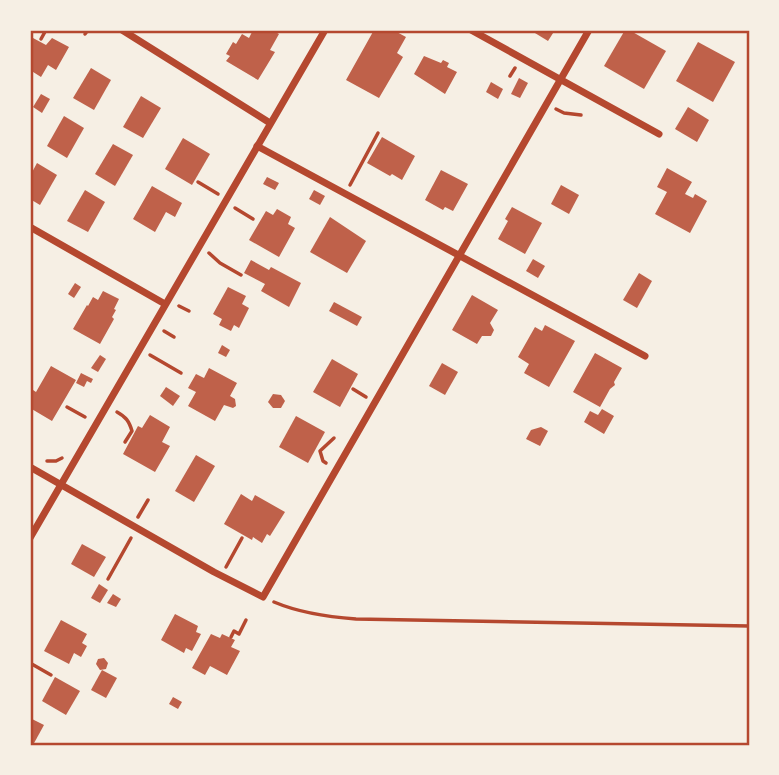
<svg xmlns="http://www.w3.org/2000/svg" width="779" height="775" viewBox="0 0 779 775" font-family="'Zilla Slab',serif">
<style>
.building{fill:#bf614a}
.lines{fill:none;stroke-linecap:round;stroke-linejoin:round}
.path{stroke:#b5482f;stroke-width:3.5}
.minor{stroke:#b5482f;stroke-width:7}
.neatline{fill:none;stroke:#b5482f;stroke-width:2.5}
</style>
<rect width="100%" height="100%" fill="#f6efe4"/>
<g class="building">
<polygon points="253,30 272,30 279,34 270,50 275,52 258,80 226,61 230,56 226,54 233,42 236,44 242,34 249,38"/>
<polygon points="374,30 393,30 406,37 397,53 403,57 379,98 346,80"/>
<polygon points="530,30 555,30 548,41"/>
<polygon points="625,30 629,30 666,51 644,89 604,66"/>
<polygon points="33,38 46,45 52,38 69,47 56,70 48,65 41,77 30,70 30,44"/>
<polygon points="698,42 735,62 713,102 676,81"/>
<polygon points="424,56 441,63 443,60 449,63 447,67 457,72 445,94 414,74"/>
<polygon points="91,68 111,80 94,110 73,98"/>
<polygon points="519,78 528,83 520,98 511,94"/>
<polygon points="491,82 503,89 498,99 486,92"/>
<polygon points="41,94 50,99 42,113 33,107"/>
<polygon points="141,96 161,108 143,138 123,127"/>
<polygon points="688,107 709,120 697,142 675,129"/>
<polygon points="64,116 84,128 67,158 47,146"/>
<polygon points="382,137 415,156 402,180 392,174 390,176 367,163"/>
<polygon points="183,138 210,154 192,185 165,169"/>
<polygon points="113,144 133,155 115,186 95,174"/>
<polygon points="37,163 57,175 40,205 30,199 30,176"/>
<polygon points="667,168 692,182 685,194 693,198 695,194 707,201 690,233 655,214 667,192 657,187"/>
<polygon points="441,170 468,184 453,211 445,207 443,210 425,200"/>
<polygon points="267,177 279,183 275,190 263,184"/>
<polygon points="561,185 579,195 569,214 551,204"/>
<polygon points="152,186 182,203 175,217 166,212 155,232 133,219"/>
<polygon points="85,190 105,202 88,232 67,221"/>
<polygon points="314,190 325,196 320,205 309,199"/>
<polygon points="512,207 542,223 525,254 498,239 508,221 505,219"/>
<polygon points="277,209 291,217 288,224 295,228 279,257 249,240 266,211 273,215"/>
<polygon points="330,217 366,241 347,273 310,252"/>
<polygon points="533,259 545,266 538,278 526,271"/>
<polygon points="251,260 269,270 271,267 301,283 289,307 261,291 265,284 244,273"/>
<polygon points="639,273 652,281 637,308 623,300"/>
<polygon points="75,283 81,287 74,298 68,294"/>
<polygon points="228,287 246,296 242,304 249,308 239,328 234,325 231,331 219,325 222,319 213,314"/>
<polygon points="103,291 119,299 114,309 116,310 112,317 114,319 100,344 73,329 87,305 88,306 93,297 98,300"/>
<polygon points="472,295 498,310 490,323 494,330 491,336 482,336 477,344 452,330"/>
<polygon points="334,302 362,317 357,326 329,311"/>
<polygon points="545,325 575,341 549,387 524,373 529,364 518,357 535,327 542,331"/>
<polygon points="222,345 230,350 226,357 218,353"/>
<polygon points="595,353 622,368 614,382 615,385 610,389 600,407 573,392"/>
<polygon points="100,355 106,359 98,372 91,368"/>
<polygon points="332,359 358,374 340,407 313,392"/>
<polygon points="442,363 458,372 445,395 429,386"/>
<polygon points="51,366 76,380 52,421 30,408 30,388 36,392"/>
<polygon points="209,368 237,383 230,396 235,399 236,406 233,408 224,405 215,421 188,406 196,392 188,388 196,374 204,378"/>
<polygon points="81,373 93,379 91,383 87,381 84,387 76,383"/>
<polygon points="166,387 180,396 173,406 160,396"/>
<polygon points="273,394 281,395 285,401 281,408 273,408 268,402"/>
<polygon points="602,409 614,416 604,434 584,422 590,411 598,415"/>
<polygon points="150,415 170,427 162,442 170,446 155,472 123,454 138,426 142,428"/>
<polygon points="296,416 325,432 308,463 279,447"/>
<polygon points="541,427 548,431 540,446 526,439 531,430"/>
<polygon points="196,455 215,466 194,502 175,491"/>
<polygon points="241,494 252,501 255,495 285,512 270,536 267,534 262,543 253,537 252,540 224,524"/>
<polygon points="82,544 106,557 94,577 71,564"/>
<polygon points="99,584 108,590 100,603 91,598"/>
<polygon points="113,594 121,599 116,607 107,603"/>
<polygon points="175,614 198,626 196,632 201,634 192,651 186,648 184,653 161,640"/>
<polygon points="61,620 87,634 82,643 87,646 81,657 74,653 69,664 44,651"/>
<polygon points="211,634 220,638 222,634 235,640 231,647 240,651 227,675 210,666 205,675 192,668"/>
<polygon points="104,658 108,663 106,669 100,670 96,664 98,659"/>
<polygon points="102,670 117,678 106,698 91,690"/>
<polygon points="55,677 80,691 66,715 42,701"/>
<polygon points="173,697 182,702 178,709 169,704"/>
<polygon points="30,718 44,725 33,745 30,745"/>
</g>
<g class="lines">
<g class="path">
<polyline points="85,34 88,30"/>
<polyline points="41,39 46,30"/>
<polyline points="510,76 515,68"/>
<polyline points="556,109 564,113 581,115"/>
<polyline points="198,182 218,194"/>
<polyline points="350,185 378,133"/>
<polyline points="235,208 253,219"/>
<polyline points="209,253 220,263 241,275"/>
<polyline points="179,306 189,311"/>
<polyline points="164,331 174,337"/>
<polyline points="150,355 181,373"/>
<polyline points="353,389 366,397"/>
<polyline points="67,407 85,417"/>
<path d="M117,412C126,417 129,421 132,431L125,442"/>
<polyline points="47,461 56,461 62,458"/>
<polyline points="326,463 323,461 320,451 334,438"/>
<polyline points="138,517 148,500"/>
<polyline points="226,567 242,538"/>
<polyline points="108,579 131,538"/>
<path d="M274,602C300,613 328,617 356,619L749,626"/>
<polyline points="231,637 234,631 239,634 246,620"/>
<polyline points="30,663 51,675"/>
</g>
<g class="minor">
<polyline points="122,30 270,123"/>
<polyline points="471,30 659,134"/>
<polyline points="257,146 645,356"/>
<polyline points="30,227 165,304"/>
<polyline points="30,467 214,572 263,597 589,30"/>
<polyline points="30,538 325,30"/>
</g>
</g>
<rect width="779" height="775" fill="none" stroke="#f6efe4" stroke-width="63"/>
<rect x="32" y="32" width="716" height="712" class="neatline"/>
</svg>
